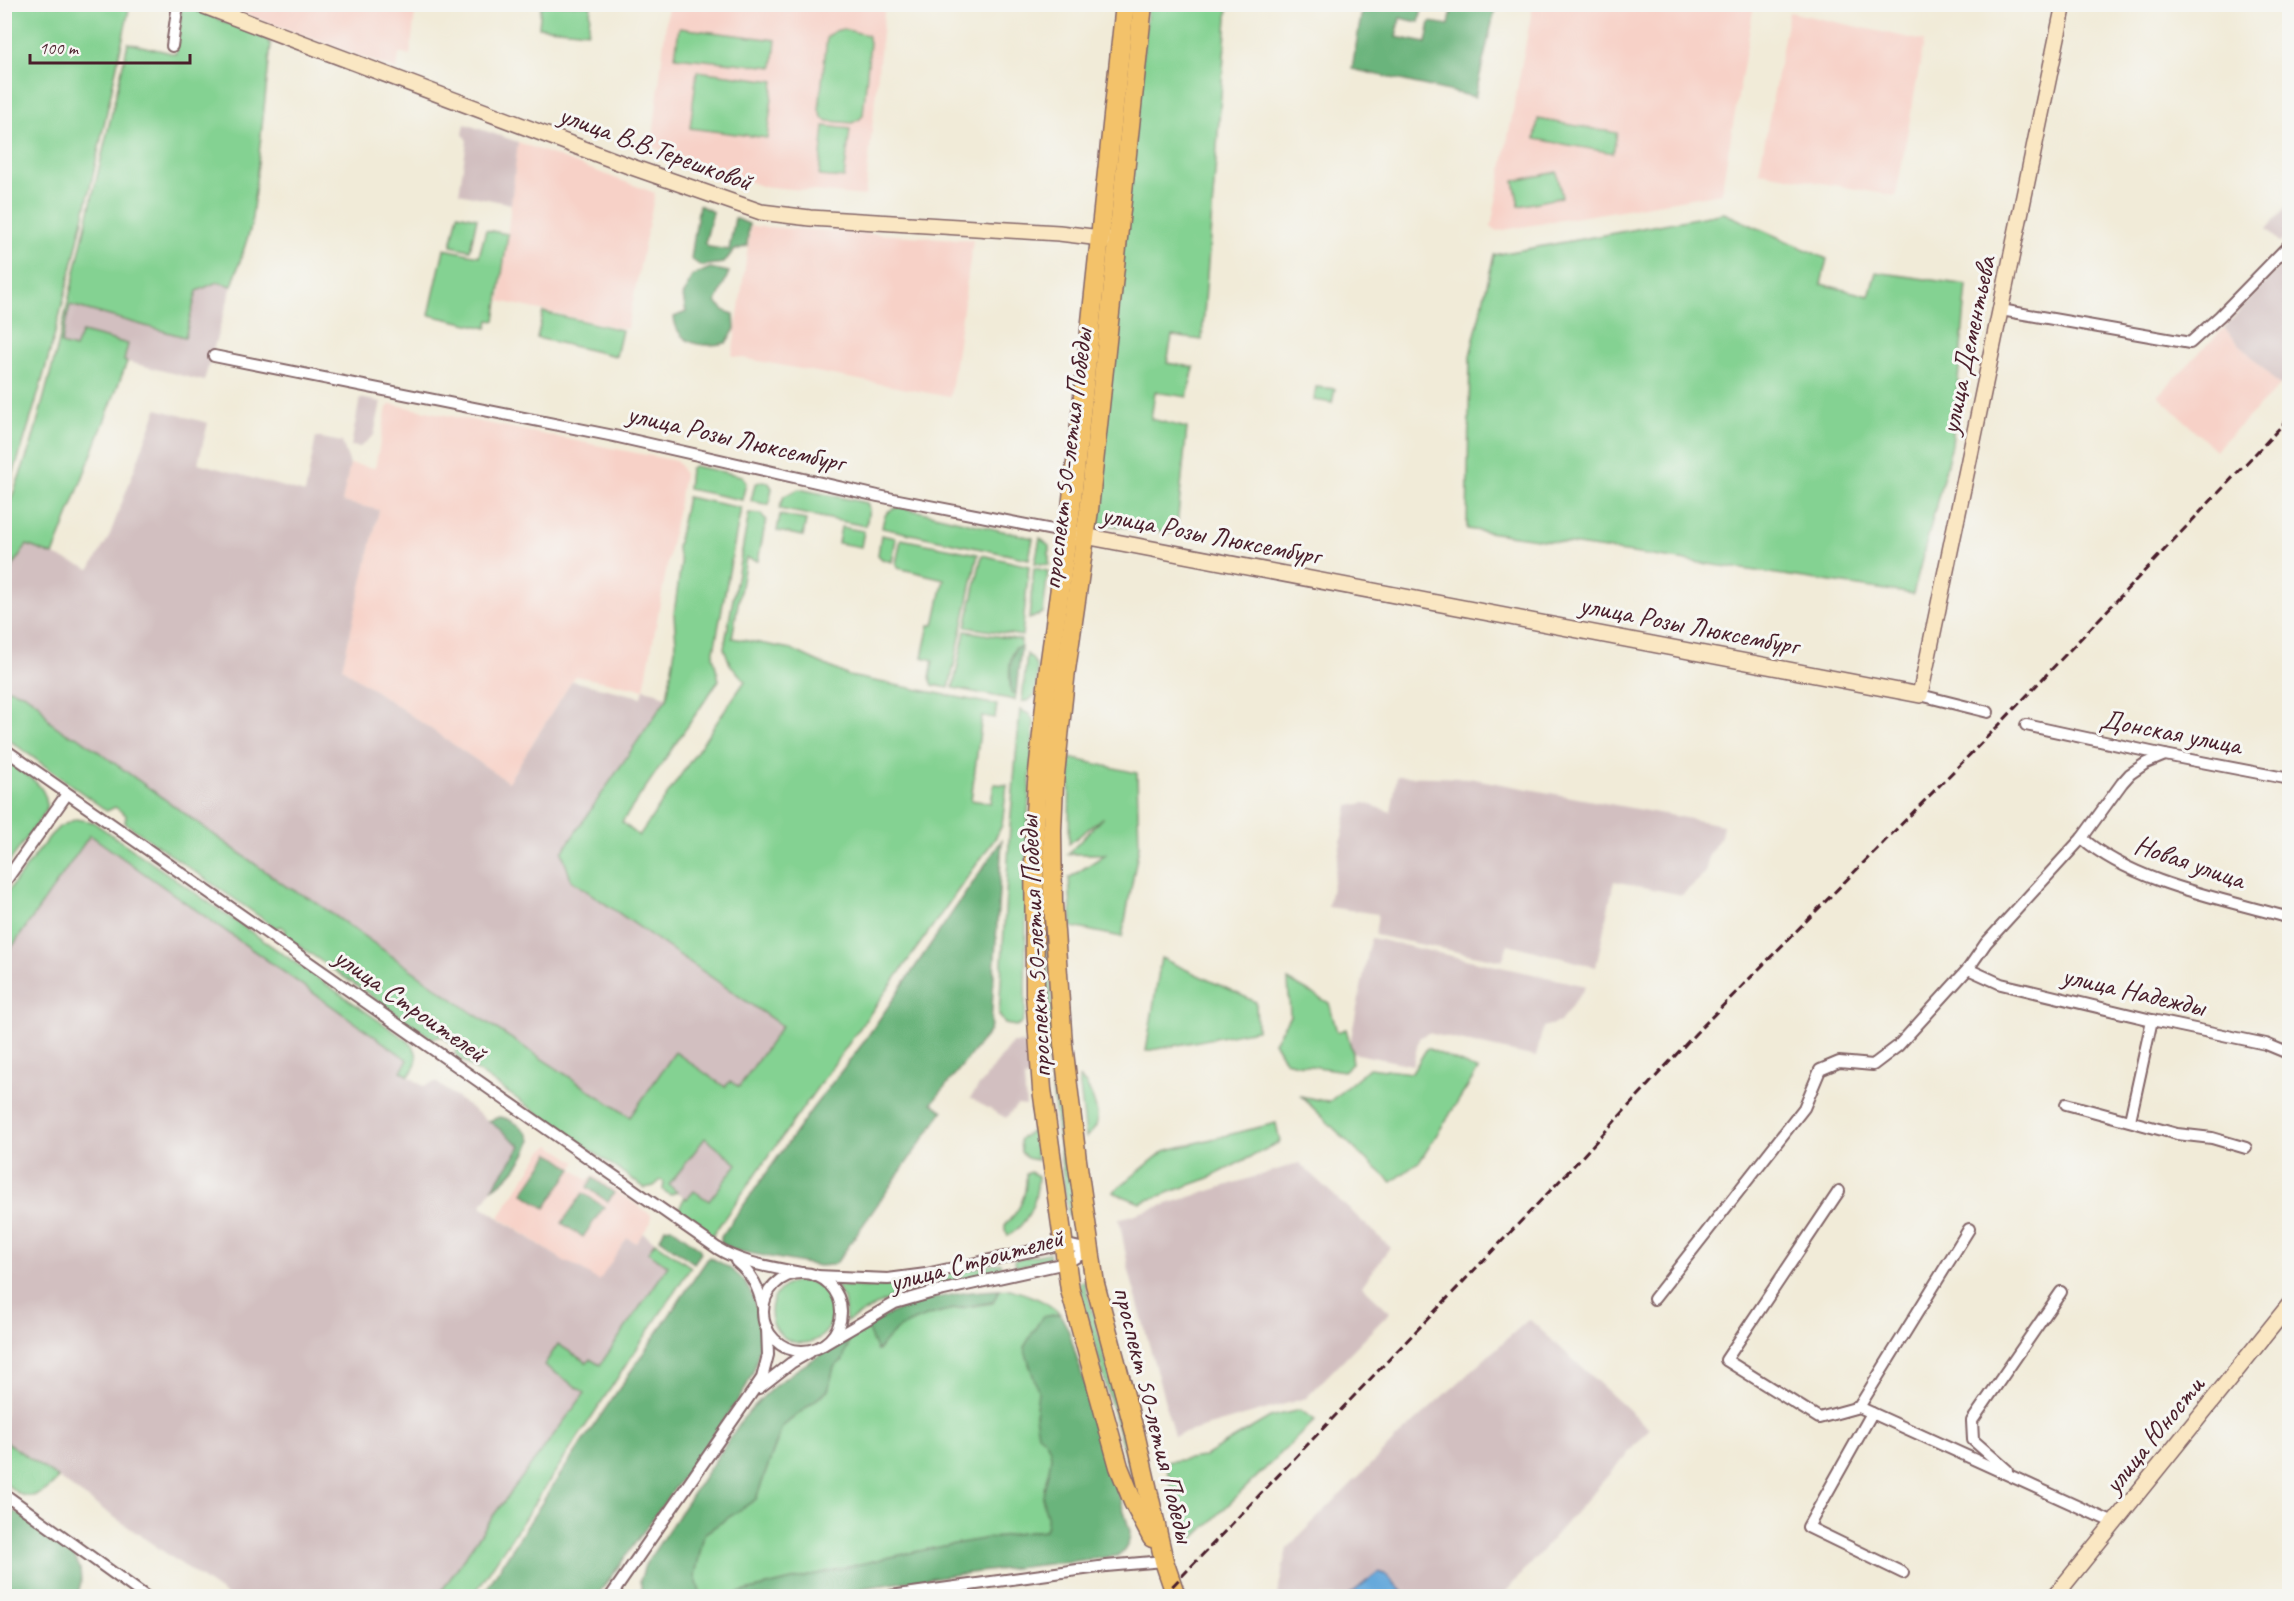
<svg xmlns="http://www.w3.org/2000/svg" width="2294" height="1601" viewBox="0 0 2294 1601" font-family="Caveat,sans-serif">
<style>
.built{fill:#f7d1c7}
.industrial{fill:#d2bfc0}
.green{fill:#84d292;stroke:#67785e;stroke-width:1.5}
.forest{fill:#6bb47c;stroke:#5a6a54;stroke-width:1.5}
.water{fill:#66a9db;stroke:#586483;stroke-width:1.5}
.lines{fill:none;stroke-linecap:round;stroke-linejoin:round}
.street-casing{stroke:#846668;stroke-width:14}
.secondary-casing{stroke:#846668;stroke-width:18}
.primary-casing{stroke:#846668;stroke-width:21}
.street{stroke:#fff;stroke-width:10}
.secondary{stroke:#fae7c3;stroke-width:15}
.primary{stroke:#f3c26a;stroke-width:18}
.rail{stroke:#4a1f2b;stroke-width:3;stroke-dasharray:9 4.5;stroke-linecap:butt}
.labels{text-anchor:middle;stroke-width:6;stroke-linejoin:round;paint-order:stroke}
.street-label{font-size:28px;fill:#4a1f2b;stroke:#f6f6f2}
</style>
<rect width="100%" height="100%" fill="#f6f6f2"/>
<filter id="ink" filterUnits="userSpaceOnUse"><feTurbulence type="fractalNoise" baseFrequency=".0167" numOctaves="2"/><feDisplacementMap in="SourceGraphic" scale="12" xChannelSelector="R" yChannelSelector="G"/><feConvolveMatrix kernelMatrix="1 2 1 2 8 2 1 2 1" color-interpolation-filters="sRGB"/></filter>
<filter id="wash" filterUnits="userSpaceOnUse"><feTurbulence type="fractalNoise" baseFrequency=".008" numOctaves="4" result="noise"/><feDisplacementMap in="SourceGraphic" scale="24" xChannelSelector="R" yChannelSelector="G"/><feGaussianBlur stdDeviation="1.35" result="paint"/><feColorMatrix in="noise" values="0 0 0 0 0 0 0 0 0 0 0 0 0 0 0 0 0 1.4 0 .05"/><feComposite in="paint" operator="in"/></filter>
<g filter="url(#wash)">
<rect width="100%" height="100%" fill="#f1ebd8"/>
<g class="built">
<polygon points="220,5 416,5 410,55 399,54 397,70"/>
<polygon points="668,5 885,5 865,196 761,186 652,147"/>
<polygon points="1533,5 1754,5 1721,193 1497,231 1491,227"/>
<polygon points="1789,12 1924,41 1896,196 1759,172"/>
<polygon points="518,142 655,193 627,329 500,301"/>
<polygon points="751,226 973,240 950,397 732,356"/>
<polygon points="2224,328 2280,386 2215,450 2158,395"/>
<polygon points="391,404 676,461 681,467 684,475 644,689 575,676 508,782 342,668 379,510 342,502 350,464 375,468 387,408"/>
<polygon points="550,1145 576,1162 573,1169 587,1180 594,1175 651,1215 651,1222 636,1243 627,1238 599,1282 576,1266 564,1261 499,1217 542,1151"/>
</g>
<g class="industrial">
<polygon points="465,124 518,142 511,204 459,193 467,141 463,134"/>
<polygon points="2289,204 2289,233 2280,243 2267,229"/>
<polygon points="2289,257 2289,376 2280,386 2224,328"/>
<polygon points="217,282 232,286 204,381 124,361 82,332 75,348 60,344 70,305 185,337 196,291"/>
<polygon points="360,398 381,402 374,435 360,447 351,446"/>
<polygon points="157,409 208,423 198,463 305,493 316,437 342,442 350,464 342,502 379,510 342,668 508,782 572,681 641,697 644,689 657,692 667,698 562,852 571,880 783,1026 739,1087 647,1091 630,1117 474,1014 311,899 287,887 78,737 68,734 50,722 40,705 25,694 5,688 5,578 27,545 90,569 109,537"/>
<polygon points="1397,776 1469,778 1723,825 1721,836 1709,854 1705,874 1682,895 1614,881 1596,967 1508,944 1502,961 1375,935 1378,914 1328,907 1348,806 1365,803 1391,812"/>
<polygon points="90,835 409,1060 401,1071 423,1086 436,1082 521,1145 481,1206 564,1261 576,1266 599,1281 627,1238 636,1243 643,1233 655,1242 649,1252 669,1266 600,1366 587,1364 544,1365 585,1393 493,1516 438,1596 227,1596 5,1441 5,957"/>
<polygon points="1371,938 1586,986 1560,1022 1543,1027 1536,1057 1428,1033 1419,1038 1413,1065 1357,1054 1352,1051 1350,1043"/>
<polygon points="1012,1043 1028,1043 1032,1077 1024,1078 1026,1106 1017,1105 1006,1118 970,1098"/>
<polygon points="704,1137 737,1163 708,1202 687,1199 668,1185"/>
<polygon points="1299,1163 1390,1247 1362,1286 1390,1312 1306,1398 1174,1436 1129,1271 1119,1219"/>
<polygon points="1529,1319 1649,1429 1502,1596 1277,1596 1287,1548 1398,1437"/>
</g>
<g class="green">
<path d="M5,4L130,5C94,170 61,338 5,498Z"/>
<polygon points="182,4 266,39 271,44 251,227 232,286 217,282 197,291 185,337 70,305 61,344 75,348 82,332 128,344 124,361 127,362 53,555 27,545 5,578 4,519 32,442 59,341 128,43 176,54"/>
<polygon points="541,5 591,5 588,32 539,27"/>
<polygon points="1148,5 1228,5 1202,340 1172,336 1167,363 1194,367 1187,397 1155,392 1151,419 1187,428 1177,526 1171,533 1094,523"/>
<polygon points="679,28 776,40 773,67 675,57"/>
<polygon points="843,29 867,35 870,42 863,115 860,119 852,123 828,121 823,119 819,110 827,37 835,31"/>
<polygon points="697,71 774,81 767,138 690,128"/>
<polygon points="1538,119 1617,133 1613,153 1535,139"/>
<polygon points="824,126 850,129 844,178 819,176"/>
<polygon points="1557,172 1562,197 1519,206 1514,181"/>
<polygon points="1724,213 1827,259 1821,284 1869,296 1876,272 1967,285 1952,444 1913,594 1467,529 1470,356 1494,255"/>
<polygon points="458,214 477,218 470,250 451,246"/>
<polygon points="486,230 508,234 495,321 489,320 487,328 429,315 444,249 479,256"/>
<polygon points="543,312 622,330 616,356 537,338"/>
<polygon points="1316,387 1335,389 1332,403 1314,400"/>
<polygon points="694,466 742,476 746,483 742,500 688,489 690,469"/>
<polygon points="762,481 768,482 772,488 769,505 751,501 755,484"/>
<polygon points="799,489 867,503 869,509 866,526 779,509 784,496"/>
<polygon points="687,497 741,508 713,656 719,680 622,822 639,836 745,681 730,664 724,648 749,513 761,514 766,520 758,561 746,558 732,638 791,649 849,676 997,705 995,718 982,716 971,800 991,803 994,784 1007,785 1002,825 996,837 711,1237 676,1214 685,1197 687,1199 694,1191 709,1201 737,1164 705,1138 669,1185 677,1192 670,1195 663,1190 664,1182 661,1180 654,1186 645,1188 460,1059 455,1054 456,1047 442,1036 435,1038 430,1037 285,936 286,930 281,926 276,928 125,823 126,815 115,807 107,811 5,737 5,688 25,694 40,705 50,722 67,734 78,737 287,887 311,899 474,1014 630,1117 675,1052 725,1087 730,1081 739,1087 782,1026 571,880 562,852 667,698 676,643 674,614 681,563 677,548"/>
<path d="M900,507L1033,538L1029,559L882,528C884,515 886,509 900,507Z"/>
<polygon points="780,515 806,520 803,536 777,531"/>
<polygon points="841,527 864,531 861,547 838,543"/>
<polygon points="881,535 896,538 892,562 882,559 878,555"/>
<polygon points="1040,538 1049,546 1049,565 1035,563"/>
<polygon points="901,539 978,554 949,688 933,685 930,678 933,660 922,657 929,625 934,625 944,579 898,568 896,564"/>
<polygon points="982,555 1029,566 1022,636 966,627"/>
<polygon points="1034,568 1048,571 1043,613 1029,619"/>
<polygon points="1068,572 1047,904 1054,1045 1075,1215 1068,1216 1047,1046 1043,993 1041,830"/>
<path d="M965,631L1021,640V647L1015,648C1008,662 1009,677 1011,693H1016L1015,700L953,688Z"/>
<path d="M1027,654C1042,665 1037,680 1035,696L1027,701H1022Z"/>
<polygon points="1020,710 1029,714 1034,722 1027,830 1025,1014 1022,1023 1016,1026 1005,1024 999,1015 1010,826"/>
<polygon points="1070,758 1137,773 1139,846 1122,937 1072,927 1069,878 1106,854 1068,854 1103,817 1069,844"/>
<path d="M5,760C22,772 52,786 46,811L5,868Z"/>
<path d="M76,819L93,822L408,1041C421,1053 418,1063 409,1076L401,1071L408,1060L90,835L5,957V895L50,836L59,827Z"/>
<polygon points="1161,958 1256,1002 1257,1030 1146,1051"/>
<polygon points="1288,980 1329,1003 1337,1032 1346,1029 1352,1051 1352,1064 1344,1071 1297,1064 1285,1061 1274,1042 1290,1016"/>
<polygon points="1427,1048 1478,1070 1420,1161 1392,1182 1361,1155 1301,1096 1329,1102 1369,1068 1412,1073"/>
<path d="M1079,1078C1089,1083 1101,1115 1096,1126C1094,1131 1090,1134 1086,1137Z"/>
<polygon points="1276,1123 1280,1142 1209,1178 1140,1203 1113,1192 1164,1151"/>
<polygon points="1033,1130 1037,1160 1027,1158 1021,1152 1020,1139"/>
<path d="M1030,1172L1038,1176C1037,1201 1029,1223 1008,1236L1005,1230V1224C1021,1211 1027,1194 1026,1174Z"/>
<polygon points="655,1242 691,1267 473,1596 438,1596 493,1516 585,1393 544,1365 558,1344 587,1363 590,1359 600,1365 668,1266 648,1252"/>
<polygon points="1049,1253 1050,1260 1016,1267 1015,1260"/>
<polygon points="1001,1263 1002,1271 896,1295 846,1322 844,1299 835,1285 864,1287 894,1285"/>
<circle cx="802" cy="1312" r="31"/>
<polygon points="1084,1281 1139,1484 1136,1486 1133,1485 1079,1285 1080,1282"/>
<path d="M1010,1289C1029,1295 1046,1300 1060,1314L1042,1317L1029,1364L1039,1391L1035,1415L1052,1454L1043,1500L1049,1519L1045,1530C936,1543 831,1571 725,1596H701L695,1575L704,1534L756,1499L782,1427L828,1390L834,1367L848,1347L849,1338L867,1328L878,1351C883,1344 890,1335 897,1330C921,1313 964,1307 993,1303L999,1290Z"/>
<polygon points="1300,1410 1315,1420 1187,1545 1165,1462 1203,1457 1270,1417"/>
<path d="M5,1441L58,1478C51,1488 38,1498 25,1496C18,1495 10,1487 5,1483Z"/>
</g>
<g class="forest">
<polygon points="1363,5 1423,5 1419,22 1400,18 1396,37 1426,43 1430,22 1449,25 1453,5 1496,5 1475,97 1352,69"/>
<polygon points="699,205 713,212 705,243 709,247 729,250 735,218 749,224 747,246 733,251 724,263 701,266 691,259"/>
<path d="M710,268L729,272L716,302L725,311L734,314L735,329L726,343C702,348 677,345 674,317L686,312L683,296L692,276Z"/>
<polygon points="1021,647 1016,693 1011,693 1010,665 1015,648"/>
<polygon points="1002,840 991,1025 989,1032 932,1103 943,1111 837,1262 832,1265 819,1266 733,1250 721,1242 721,1237 812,1109 863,1043"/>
<path d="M499,1117C511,1118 527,1129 531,1140C525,1160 509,1179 492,1189L521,1146L489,1121Z"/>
<polygon points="550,1153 572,1169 545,1208 523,1193"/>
<polygon points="593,1178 614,1193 608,1202 587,1187"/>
<polygon points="583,1193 604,1207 583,1237 562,1223"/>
<polygon points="671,1227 699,1248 701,1253 694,1263 660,1239 665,1228"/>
<path d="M709,1257C721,1262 739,1273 746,1284C760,1306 763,1342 755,1366C752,1378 745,1388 739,1399L597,1596H482L554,1484Z"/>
<path d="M999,1290L993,1302C964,1307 920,1313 897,1330C889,1336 883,1344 877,1351L867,1328C877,1321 888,1314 900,1309C928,1297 968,1291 999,1290Z"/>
<path d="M1060,1314L1068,1329L1130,1531C1130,1543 1127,1549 1117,1556L944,1576L869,1587L827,1596H725C831,1571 936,1543 1045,1530C1051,1514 1043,1512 1043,1498C1044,1474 1063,1451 1038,1434L1035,1416L1038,1391L1024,1347L1042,1317Z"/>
<path d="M849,1338L843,1360L834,1367L828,1390L782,1427L756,1499L704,1534L695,1575L701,1596H643L640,1581L645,1565L742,1420C775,1379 804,1365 849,1338Z"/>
<polygon points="5,1510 18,1513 73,1555 80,1568 81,1583 77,1596 5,1596"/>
</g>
<polygon class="water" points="1378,1572 1387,1575 1406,1596 1348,1596"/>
</g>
<g filter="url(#ink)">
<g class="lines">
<g class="street-casing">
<g id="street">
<polyline points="172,46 178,4"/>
<polyline points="2001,310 2190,343 2220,316 2290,244"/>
<polyline points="214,356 614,436 878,496 1068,533"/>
<polyline points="1920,695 1988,712"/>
<polyline points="2026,725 2165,755 2290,779"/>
<path d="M4,749L717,1248C742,1264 772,1267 801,1273"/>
<path d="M2082,838C2133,883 2223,899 2290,918"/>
<polyline points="4,883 67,794"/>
<polyline points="1968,969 2001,984 2152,1020 2266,1044 2290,1054"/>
<polyline points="2066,1104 2177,1134 2212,1138 2246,1148"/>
<polyline points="2130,1120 2152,1020"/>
<polyline points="1839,1191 1726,1360 1819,1418 1859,1407 2114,1523"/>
<path d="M736,1261C752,1274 759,1288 763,1308"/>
<circle cx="802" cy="1312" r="39"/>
<polyline points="816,1276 888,1279 926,1274 1063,1244 1089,1250"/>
<polyline points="1654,1299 1804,1108 1820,1070 1839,1062 1873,1065 1898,1046 1968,969 1986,943 2082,838 2122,783 2130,774 2146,763 2165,755"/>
<polyline points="823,1345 895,1303 930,1293 1066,1263 1089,1250"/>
<polyline points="759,1388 791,1363 810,1352"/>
<polyline points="1859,1407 1969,1229"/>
<polyline points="1872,1413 1808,1527 1903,1573"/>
<polyline points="2007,1470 1973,1440 1972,1421 2061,1292"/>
<polyline points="4,1494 145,1596"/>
<polyline points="611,1596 762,1378 768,1355 767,1328"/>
<polyline points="891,1596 1106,1566 1164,1561"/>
</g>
</g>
<g class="secondary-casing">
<g id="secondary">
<polyline points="199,4 629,166 761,212 810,218 1059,233 1109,239"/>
<polyline points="1074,534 1920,695 2064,4"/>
<polyline points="2055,1596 2290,1304"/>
</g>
</g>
<g class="primary-casing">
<g id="primary">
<polyline points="1125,4 1071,508 1049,667 1037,782 1034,829 1035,993 1042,1089 1070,1290 1119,1467 1133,1502 1152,1538"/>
<polyline points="1143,4 1089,510 1066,670 1054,784 1052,830 1053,904 1063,1044 1077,1160 1095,1284 1135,1433 1164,1561 1176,1596"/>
</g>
</g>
<use href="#street" class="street"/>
<use href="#secondary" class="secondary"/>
<use href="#primary" class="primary"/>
<polyline class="rail" points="1163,1596 1567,1173 1696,1033 1997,727 2290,417"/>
</g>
</g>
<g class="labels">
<g class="street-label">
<text transform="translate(656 147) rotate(20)" y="10">улица В.В.Терешковой</text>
<text transform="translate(1967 345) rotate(-78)" y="10">улица Дементьева</text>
<text transform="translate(736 437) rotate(13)" y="10">улица Розы Люксембург</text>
<text transform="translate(1066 459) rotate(-83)" y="10">проспект 50-летия Победы</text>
<text transform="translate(1211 534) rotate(11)" y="10">улица Розы Люксембург</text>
<text transform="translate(1689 624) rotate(11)" y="10">улица Розы Люксембург</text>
<text transform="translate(2171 731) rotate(11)" y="10">Донская улица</text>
<text transform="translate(2190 861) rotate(19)" y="10">Новая улица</text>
<text transform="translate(1034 947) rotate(-93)" y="10">проспект 50-летия Победы</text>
<text transform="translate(2134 990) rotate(13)" y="10">улица Надежды</text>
<text transform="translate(411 1004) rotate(35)" y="10">улица Строителей</text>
<text transform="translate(976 1259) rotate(-15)" y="10">улица Строителей</text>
<text transform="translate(1155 1414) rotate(76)" y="10">проспект 50-летия Победы</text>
<text transform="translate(2153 1434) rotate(-51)" y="10">улица Юности</text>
</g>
</g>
<rect width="2294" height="1601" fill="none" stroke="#f6f6f2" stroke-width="24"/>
<path d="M30 54v9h160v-9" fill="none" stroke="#4a1f2b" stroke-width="3"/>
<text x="39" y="54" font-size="18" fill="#4a1f2b" stroke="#f6f6f2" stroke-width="4.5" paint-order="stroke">100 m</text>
</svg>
